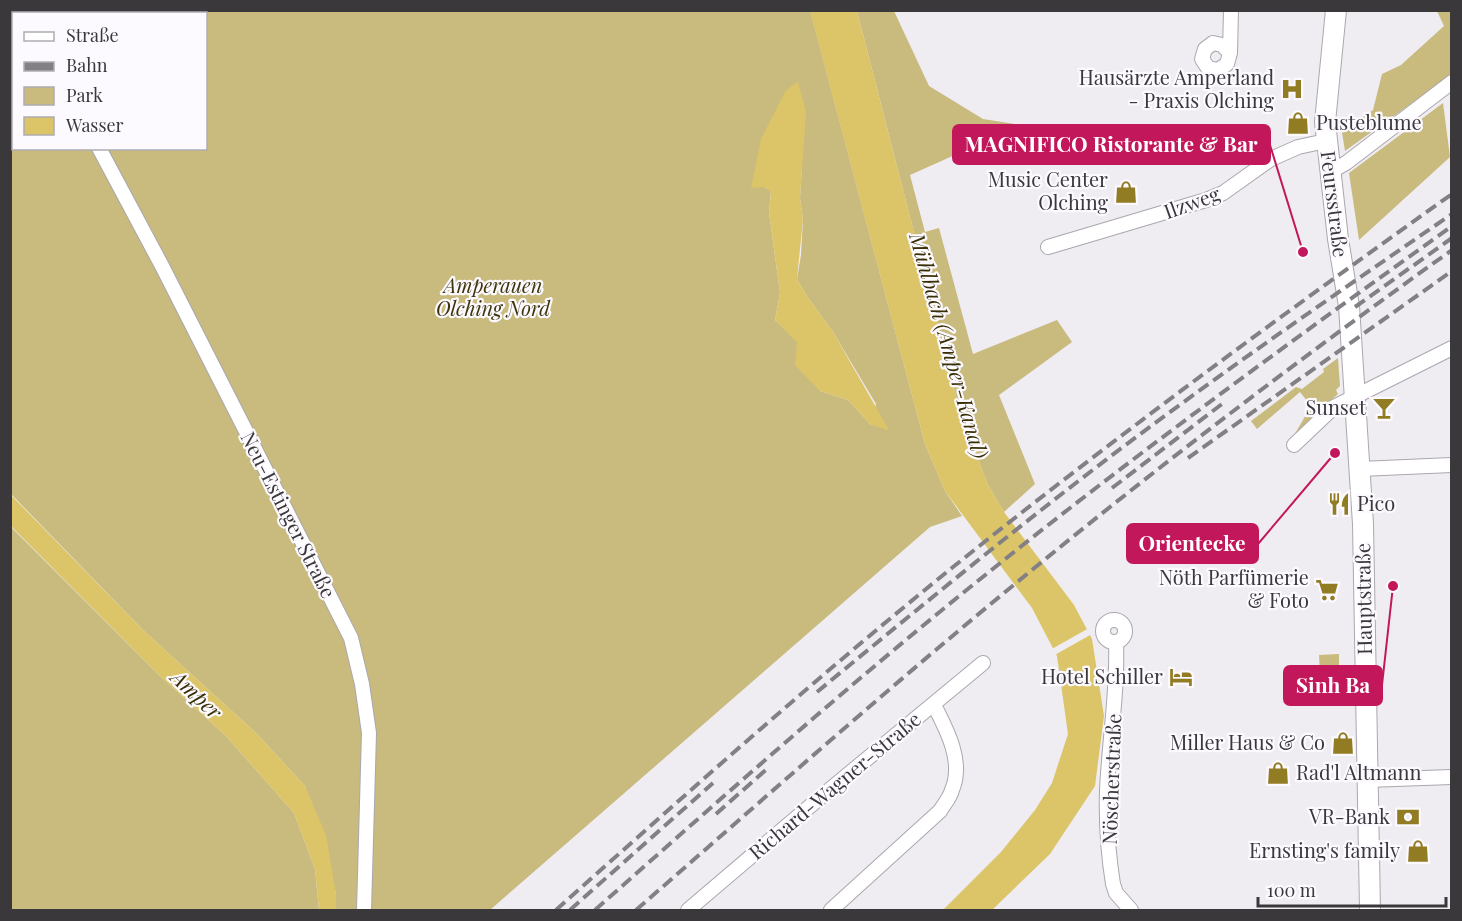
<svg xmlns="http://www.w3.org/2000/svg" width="1462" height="921" viewBox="0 0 1462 921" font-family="'Playfair Display',serif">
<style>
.green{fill:#c9ba7e;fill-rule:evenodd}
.water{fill:#dcc568}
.pier{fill:#efecf2}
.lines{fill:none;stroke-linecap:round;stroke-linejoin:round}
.street-casing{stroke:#aba7ae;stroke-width:16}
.secondary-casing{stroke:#aba7ae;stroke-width:22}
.street{stroke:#fff;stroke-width:14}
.secondary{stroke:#fff;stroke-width:20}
.rail{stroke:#828084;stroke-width:4;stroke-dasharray:12 6;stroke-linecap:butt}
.labels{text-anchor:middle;stroke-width:4.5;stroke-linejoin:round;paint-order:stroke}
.poi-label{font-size:20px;fill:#3a383b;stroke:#fcf9ff;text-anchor:end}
.street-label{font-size:20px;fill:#3a383b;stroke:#fcf9ff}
.park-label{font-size:20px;font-style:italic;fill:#3f350c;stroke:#fcf9ff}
.water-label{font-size:21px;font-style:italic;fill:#382f04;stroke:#fcf9ff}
.leader{fill:none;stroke:#c2185b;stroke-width:2}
.callout-dot{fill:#c2185b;stroke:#fcf9ff;stroke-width:2}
.callout{fill:#c2185b;stroke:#c2185b;stroke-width:2}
.callout-label{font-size:21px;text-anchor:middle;font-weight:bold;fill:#fff}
</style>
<rect width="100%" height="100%" fill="#efecf2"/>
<g class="green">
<path d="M810,10L925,444L945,491L962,516L930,527L490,910H336V894L305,786L256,733L143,630L11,494V58L13,56L14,148H206V14L76,13L80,11ZM802,167L800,198L803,219L801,255L797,279L806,295L833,332L876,404L871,425L848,400L820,391L798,342L775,320L780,293L769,212L771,191L764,187H751Z"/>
<polygon points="857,11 894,11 929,86 983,119 1022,125 910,175 925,232 939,228 973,354 1057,320 1072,342 999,395 1035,484 1004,512 988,485 961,415"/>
<polygon points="1437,11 1451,11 1451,75 1345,151 1342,132 1373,110 1382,74 1401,65 1444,26"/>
<polygon points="1443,103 1450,157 1359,240 1349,173"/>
<polygon points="1338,358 1340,386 1336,390 1338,394 1318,411 1292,439 1311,406 1300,392 1257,429 1251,421 1296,387 1302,389 1324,372 1323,369"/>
<polygon points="10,526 160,676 226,736 294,813 315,869 319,910 11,910"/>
<polygon points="1339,654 1339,672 1320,673 1319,655"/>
</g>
<g class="water">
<polygon points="810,11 857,11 961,415 988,485 1004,512 1074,605 1092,639 1104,716 1095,786 1050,854 992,910 943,910 1001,852 1035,810 1052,783 1068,734 1057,656 1032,608 945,491 925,444"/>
<polygon points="798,82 806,112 800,198 803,219 797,279 806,295 833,332 889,430 871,425 848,400 820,391 795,365 797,342 775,320 780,293 769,212 771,192 764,187 751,188 761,139 786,90"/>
<polygon points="10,494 143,630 256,733 305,786 326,835 336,894 336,910 319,910 315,869 294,813 226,736 160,676 11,526"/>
</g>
<polygon class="pier" points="1089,628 1092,634 1053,656 1050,650"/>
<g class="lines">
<g class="street-casing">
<g id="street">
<polyline points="10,14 14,16"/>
<polyline points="1230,53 1222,45 1213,43 1205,49 1202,59 1208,68 1218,70 1227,64 1230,53 1231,10"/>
<polyline points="99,148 162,266 351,638 362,684 369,733 364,910"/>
<polyline points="1330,172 1346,163 1452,82"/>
<polyline points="1048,247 1206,200 1223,193 1271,159 1298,147 1326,141"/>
<polyline points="1294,445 1334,407 1452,348"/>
<polyline points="1360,469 1452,465"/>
<circle cx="1114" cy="631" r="11"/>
<path d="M1116,642C1118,692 1109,741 1107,791C1106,822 1108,853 1113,884L1116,893L1131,910"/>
<polyline points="1367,780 1452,777"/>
<polyline points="688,910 822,796 983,663"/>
<path d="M831,910L940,811C944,804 950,798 952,790C964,762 947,730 934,705"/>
</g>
</g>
<g class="secondary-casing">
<polyline id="secondary" points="1336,10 1325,122 1338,239 1349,306 1363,524 1370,910"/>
</g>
<use href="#street" class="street"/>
<use href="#secondary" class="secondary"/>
<g class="rail">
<polyline points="1355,307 1452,238"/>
<polyline points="1188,458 1452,271"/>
<polyline points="1112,488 1222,404"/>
<path d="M817,692C914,612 1011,532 1111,456C1222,372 1337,293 1452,214"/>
<polyline points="716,814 768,768"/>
<path d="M556,910C686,794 817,677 953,567C1115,437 1283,314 1452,194"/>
<polyline points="570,910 713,783"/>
<path d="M595,910C698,819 801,727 907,639C1082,493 1266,359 1452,226"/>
<path d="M636,910C758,804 879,696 1004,593C1149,473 1299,359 1452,250"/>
</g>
</g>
<defs>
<g id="hospital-bare" transform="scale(1.8)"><path d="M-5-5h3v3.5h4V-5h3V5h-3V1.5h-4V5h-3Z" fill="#917c23" stroke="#fcf9ff" stroke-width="2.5" paint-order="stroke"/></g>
<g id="shop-bare" transform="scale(1.8)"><path d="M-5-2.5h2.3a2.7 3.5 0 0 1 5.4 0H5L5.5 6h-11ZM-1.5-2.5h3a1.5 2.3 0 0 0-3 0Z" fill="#917c23" stroke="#fcf9ff" stroke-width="2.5" paint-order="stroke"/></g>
<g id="bar-bare" transform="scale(1.8)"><path d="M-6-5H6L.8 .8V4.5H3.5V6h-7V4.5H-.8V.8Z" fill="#917c23" stroke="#fcf9ff" stroke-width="2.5" paint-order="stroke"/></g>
<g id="restaurant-bare" transform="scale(1.8)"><path d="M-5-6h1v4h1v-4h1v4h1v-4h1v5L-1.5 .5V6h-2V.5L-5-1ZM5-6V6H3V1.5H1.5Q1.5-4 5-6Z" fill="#917c23" stroke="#fcf9ff" stroke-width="2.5" paint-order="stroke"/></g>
<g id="supermarket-bare" transform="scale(1.8)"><path d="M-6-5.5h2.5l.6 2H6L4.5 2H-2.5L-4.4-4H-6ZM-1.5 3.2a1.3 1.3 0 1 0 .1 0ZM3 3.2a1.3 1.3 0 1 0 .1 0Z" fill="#917c23" stroke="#fcf9ff" stroke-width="2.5" paint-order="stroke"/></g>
<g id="hotel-bare" transform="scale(1.8)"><path d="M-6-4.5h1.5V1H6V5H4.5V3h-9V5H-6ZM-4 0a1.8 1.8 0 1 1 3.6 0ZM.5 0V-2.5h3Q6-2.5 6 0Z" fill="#917c23" stroke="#fcf9ff" stroke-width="2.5" paint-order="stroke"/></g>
<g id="bank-bare" transform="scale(1.8)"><path d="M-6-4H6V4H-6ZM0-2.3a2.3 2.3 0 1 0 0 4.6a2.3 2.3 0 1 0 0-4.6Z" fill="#917c23" stroke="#fcf9ff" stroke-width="2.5" paint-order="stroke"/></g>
</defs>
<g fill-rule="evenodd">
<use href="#hospital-bare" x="1292" y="89"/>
<use href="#shop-bare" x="1298" y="123"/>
<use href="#shop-bare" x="1126" y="192"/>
<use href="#bar-bare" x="1384" y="408"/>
<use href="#restaurant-bare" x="1339" y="504"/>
<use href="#supermarket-bare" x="1327" y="590"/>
<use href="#hotel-bare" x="1181" y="677"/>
<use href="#shop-bare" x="1343" y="743"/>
<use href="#shop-bare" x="1278" y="773"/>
<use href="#bank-bare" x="1408" y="817"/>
<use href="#shop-bare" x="1418" y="851"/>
</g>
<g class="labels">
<g class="poi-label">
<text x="1274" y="85">Hausärzte Amperland<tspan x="1274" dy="23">- Praxis Olching</tspan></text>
<text x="1316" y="130" text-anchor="start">Pusteblume</text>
<text x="1108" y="187">Music Center<tspan x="1108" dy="23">Olching</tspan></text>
<text x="1366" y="415">Sunset</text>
<text x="1357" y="511" text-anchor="start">Pico</text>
<text x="1309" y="585">Nöth Parfümerie<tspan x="1309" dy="23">&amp; Foto</tspan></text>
<text x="1163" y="684">Hotel Schiller</text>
<text x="1325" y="750">Miller Haus &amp; Co</text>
<text x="1296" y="780" text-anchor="start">Rad'l Altmann</text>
<text x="1390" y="824">VR-Bank</text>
<text x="1400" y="858">Ernsting's family</text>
</g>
<g class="street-label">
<text transform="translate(1192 203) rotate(-20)" y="7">Ilzweg</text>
<text transform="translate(1334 204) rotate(83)" y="7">Feursstraße</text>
<text transform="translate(288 515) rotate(63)" y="7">Neu-Estinger Straße</text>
<text transform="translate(1364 599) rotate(-91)" y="7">Hauptstraße</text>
<text transform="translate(1112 779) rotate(-88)" y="7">Nöscherstraße</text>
<text transform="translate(835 786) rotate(-40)" y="7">Richard-Wagner-Straße</text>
</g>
<g class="park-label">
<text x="493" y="293">Amperauen<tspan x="493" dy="23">Olching Nord</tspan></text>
</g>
<g class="water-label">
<text transform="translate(948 346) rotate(74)" y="7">Mühlbach (Amper-Kanal)</text>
<text transform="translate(196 695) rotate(43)" y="7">Amper</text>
</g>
</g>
<path class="leader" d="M1303 252L1270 145M1335 453L1258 544M1393 586L1382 685"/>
<g class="callout-dot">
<circle cx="1303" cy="252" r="6"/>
<circle cx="1335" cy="453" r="6"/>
<circle cx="1393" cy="586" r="6"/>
</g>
<g class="callout">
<rect x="953" y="125" width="317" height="39" rx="6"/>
<rect x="1127" y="524" width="131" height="39" rx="6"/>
<rect x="1284" y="666" width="98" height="39" rx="6"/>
</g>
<g class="callout-label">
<text x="1111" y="152">MAGNIFICO Ristorante &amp; Bar</text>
<text x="1192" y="551">Orientecke</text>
<text x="1333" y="693">Sinh Ba</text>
</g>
<rect width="1462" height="921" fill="none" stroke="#3a383b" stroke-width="24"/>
<rect x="12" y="12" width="195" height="138" fill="#fcf9ff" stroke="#aeacb1" stroke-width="1.5"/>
<rect x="24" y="32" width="30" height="9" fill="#ffffff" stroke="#aeacb1" stroke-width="1.5"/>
<text x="66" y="42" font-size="18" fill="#3a383b">Straße</text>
<rect x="24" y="62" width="30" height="9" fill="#828084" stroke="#aeacb1" stroke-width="1.5"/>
<text x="66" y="72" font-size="18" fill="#3a383b">Bahn</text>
<rect x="24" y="87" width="30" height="18" fill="#c9ba7e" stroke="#aeacb1" stroke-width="1.5"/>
<text x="66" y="102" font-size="18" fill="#3a383b">Park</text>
<rect x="24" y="117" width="30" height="18" fill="#dcc568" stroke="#aeacb1" stroke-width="1.5"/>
<text x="66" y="132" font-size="18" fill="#3a383b">Wasser</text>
<path d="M1258 897v9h188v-9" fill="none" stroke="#3a383b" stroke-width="3"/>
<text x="1267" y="897" font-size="18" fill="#3a383b" stroke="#fcf9ff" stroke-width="4.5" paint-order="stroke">100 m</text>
</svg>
